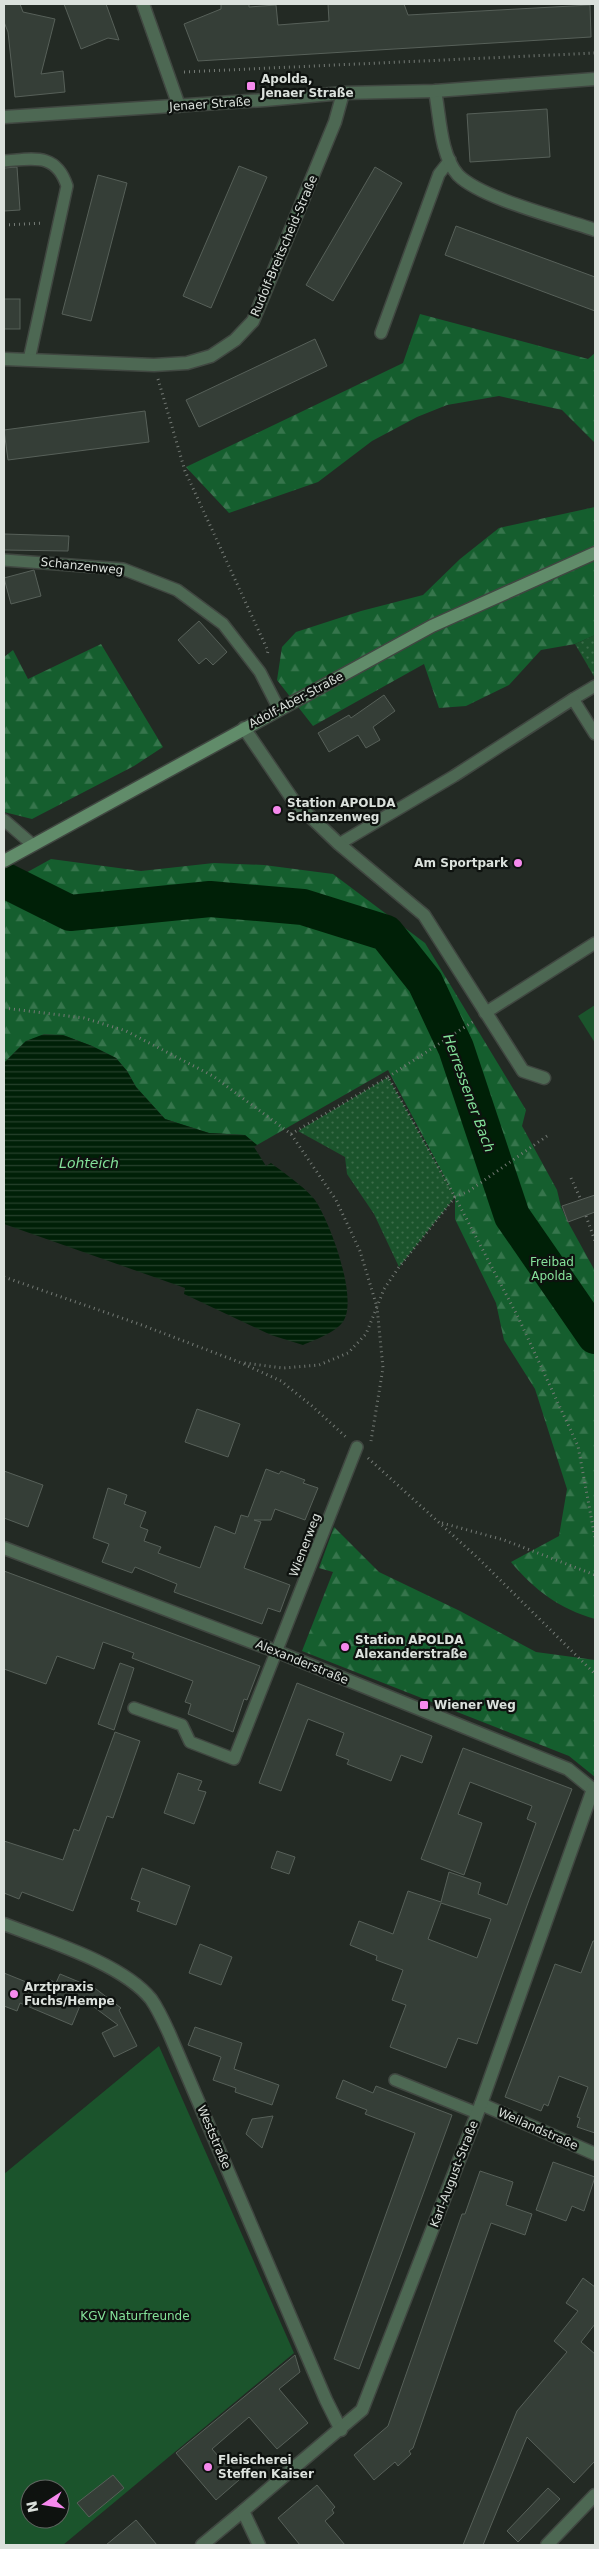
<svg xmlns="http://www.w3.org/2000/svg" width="599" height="2549" viewBox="0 0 599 2549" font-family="'DejaVu Sans',sans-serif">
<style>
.grass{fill:url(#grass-dots)}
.forest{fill:url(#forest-firs)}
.garden{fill:#1b542c;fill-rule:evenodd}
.water{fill:url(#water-rules)}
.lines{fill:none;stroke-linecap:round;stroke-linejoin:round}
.river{stroke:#002007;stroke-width:36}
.building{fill:#353e37;stroke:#576059;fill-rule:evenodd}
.service-casing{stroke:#404741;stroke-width:14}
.minor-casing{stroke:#404741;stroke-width:15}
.tertiary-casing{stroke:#404741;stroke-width:15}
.secondary-casing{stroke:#404741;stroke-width:15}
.path{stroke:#747a75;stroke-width:3;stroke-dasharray:1 4;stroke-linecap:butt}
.service{stroke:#4d6853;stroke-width:11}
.minor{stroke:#4d6853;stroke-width:12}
.tertiary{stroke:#4d6853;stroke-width:12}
.secondary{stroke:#618c6a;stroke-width:12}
.poi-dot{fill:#f689ed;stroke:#0e120f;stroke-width:2}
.labels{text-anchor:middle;stroke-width:4.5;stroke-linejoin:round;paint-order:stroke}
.poi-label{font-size:12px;font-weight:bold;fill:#dbe1dc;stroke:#0e120f;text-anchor:start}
.street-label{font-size:12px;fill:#dbe1dc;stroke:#0e120f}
.park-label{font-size:12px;fill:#85e29a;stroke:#0e120f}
.water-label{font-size:14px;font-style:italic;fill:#84e29a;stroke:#0e120f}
</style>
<defs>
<pattern id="grass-dots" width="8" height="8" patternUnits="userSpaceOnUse" patternTransform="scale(1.25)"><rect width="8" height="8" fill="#1b542c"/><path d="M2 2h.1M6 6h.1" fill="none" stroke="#3c6c4a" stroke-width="1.8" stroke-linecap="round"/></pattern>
<pattern id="forest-firs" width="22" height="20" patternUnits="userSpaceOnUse" patternTransform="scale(1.25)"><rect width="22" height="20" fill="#155e2e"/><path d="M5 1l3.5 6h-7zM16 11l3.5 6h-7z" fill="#36754c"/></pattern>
<pattern id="water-rules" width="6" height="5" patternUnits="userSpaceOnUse" patternTransform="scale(1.25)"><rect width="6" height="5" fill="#002007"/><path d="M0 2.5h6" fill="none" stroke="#25402b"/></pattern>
</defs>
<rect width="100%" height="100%" fill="#232a24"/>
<g class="grass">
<polygon points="595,635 595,678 575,644"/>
<polygon points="388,1077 455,1197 399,1267 374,1214 347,1174 345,1157 298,1131"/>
</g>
<g class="forest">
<polygon points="420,314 588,359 595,353 595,443 562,410 499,396 447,405 417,417 372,441 318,482 229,513 186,467 403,363"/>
<polygon points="595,507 595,635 575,644 541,650 509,685 466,706 439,708 424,664 313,726 277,680 282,647 296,632 361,611 423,595 460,559 499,528"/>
<polygon points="101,644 163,747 134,766 32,819 4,812 4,657 13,650 28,679"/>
<path d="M51,859L141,871L214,863L264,865L333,874L425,943L526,1110L522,1126L557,1190L561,1207L568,1222L595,1271V1619C560,1609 534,1590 511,1562L559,1536L567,1489L535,1389L504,1340L496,1303L455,1219V1197L388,1070L257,1145L245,1135L209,1133L165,1119L136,1087L127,1071L116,1058L92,1046L63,1035L26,1041L4,1063V885Z"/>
<polygon points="334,1527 379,1572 460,1611 536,1652 595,1660 595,1777 569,1756 302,1651 333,1572 319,1568"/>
</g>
<g class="garden">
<polygon points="595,1005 595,1043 578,1016"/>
<path d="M159,2046L294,2353L63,2545H4V2174ZM30,2489H60V2519H30Z"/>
</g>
<path class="water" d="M44,1034L63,1035L92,1046L116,1058L127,1071L136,1087L165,1119L209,1133L245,1135L257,1145L254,1147L266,1166L271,1163C284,1173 306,1188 315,1200C330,1222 356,1293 345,1318C339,1332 316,1339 303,1345L271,1335L184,1294L185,1288L4,1224V1063L26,1041Z"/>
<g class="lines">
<polyline class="river" points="4,880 70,913 210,899 303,907 386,933 425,982 456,1048 512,1216 595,1336"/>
</g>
<g class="building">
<polygon points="4,4 20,4 23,12 55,19 41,74 63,71 65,92 15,97 8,32 4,22"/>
<polygon points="64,4 106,4 119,40 108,38 81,49"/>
<polygon points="221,4 249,4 249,7 276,5 278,25 329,21 328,4 404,4 408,15 590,5 591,37 198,61 184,24 221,9"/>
<polygon points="547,109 550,157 470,162 467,114"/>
<polygon points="239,166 267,177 211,308 183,296"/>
<polygon points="17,167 20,210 4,211 4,168"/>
<polygon points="375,167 402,183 333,301 306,285"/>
<polygon points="98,175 127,183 91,321 62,314"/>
<polygon points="456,226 595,277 595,311 445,255"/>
<rect x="4" y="299" width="16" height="30"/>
<polygon points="315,339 327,366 199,427 186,400"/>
<polygon points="145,411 149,442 8,460 4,430"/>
<polygon points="4,534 69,536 68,551 4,550"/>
<polygon points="34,570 41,596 11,604 4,578"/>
<polygon points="199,621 227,652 213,665 206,658 199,664 178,640"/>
<polygon points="384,695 395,711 373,727 380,740 366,748 358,735 329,752 318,733 349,715 351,718"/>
<polygon points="595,1195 595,1212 568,1222 562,1206"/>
<polygon points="197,1409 240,1424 228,1457 185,1442"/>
<polygon points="266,1469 279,1474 281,1471 305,1480 303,1483 318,1488 305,1520 275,1509 271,1520 254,1520 261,1522 244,1568 290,1585 280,1612 268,1608 262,1624 174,1592 177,1584 135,1567 132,1573 102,1562 109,1544 93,1538 108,1488 127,1495 124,1504 146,1512 140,1527 148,1530 144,1541 161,1547 158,1553 200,1568 215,1526 235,1534 241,1515 248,1517"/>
<polygon points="4,1471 43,1485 28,1527 4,1518"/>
<polygon points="4,1571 260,1666 247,1700 244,1699 233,1732 188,1714 191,1704 185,1702 193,1681 132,1658 134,1653 103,1642 94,1669 57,1656 46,1684 4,1669"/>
<polygon points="120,1663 134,1668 114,1730 98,1724"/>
<polygon points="297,1683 432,1736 422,1763 401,1755 391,1781 347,1764 349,1760 336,1755 344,1733 308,1719 281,1791 259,1783"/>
<polygon points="115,1732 140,1741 113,1818 107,1816 73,1911 22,1892 19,1899 4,1893 4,1841 63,1860 74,1829 79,1831"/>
<path d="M463,1748L572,1789L529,1900L477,2044L458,2038L446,2068L390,2047L406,2005L392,2000L403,1970L376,1960L377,1956L350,1945L359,1921L393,1934L408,1891L441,1902L449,1872L481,1883L478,1894L507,1905L536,1823L527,1819L532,1806L470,1782L458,1814L482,1823L464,1875L421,1859ZM441,1903L491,1919L477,1958L428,1939Z"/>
<polygon points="178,1773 202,1781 198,1790 206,1792 194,1824 164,1813"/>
<polygon points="277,1851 295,1857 289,1874 271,1868"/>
<polygon points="142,1868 190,1886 176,1925 137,1911 140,1902 131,1899"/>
<polygon points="593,1941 595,1941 595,2133 577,2127 580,2118 577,2117 588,2087 559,2076 548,2106 544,2104 541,2111 505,2097 555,1964 581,1973"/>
<polygon points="200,1944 232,1957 221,1985 189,1973"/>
<polygon points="4,1973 46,1990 50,1980 56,1983 60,1974 96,1989 121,2008 119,2010 137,2046 114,2057 102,2033 118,2025 86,2001 84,1996 72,2025 20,2003 17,2011 4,2006"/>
<polygon points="195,2027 242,2043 234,2069 279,2085 272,2105 235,2092 236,2088 213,2080 221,2057 188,2045"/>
<polygon points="343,2080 373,2093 376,2086 452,2115 359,2369 334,2359 415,2133 365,2114 367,2110 336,2098"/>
<polygon points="273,2116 262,2148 246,2134 252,2119"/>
<polygon points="553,2162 595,2177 584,2211 572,2206 566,2221 536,2210"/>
<polygon points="480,2171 513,2182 506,2205 532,2214 525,2235 491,2223 413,2448 409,2451 411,2454 398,2466 395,2462 374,2480 354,2455 388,2426 462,2214 465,2214"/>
<polygon points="583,2278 595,2287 595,2324 581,2342 595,2354 595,2461 574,2483 527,2437 483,2545 463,2545 517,2411 567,2352 554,2341 578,2311 566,2303"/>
<polygon points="295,2355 300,2372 279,2389 308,2423 277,2449 249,2417 212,2449 239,2480 216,2500 176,2453"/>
<polygon points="113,2475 124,2488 89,2517 77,2503"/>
<polygon points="317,2485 335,2507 332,2510 334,2513 325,2521 345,2545 300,2545 278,2518"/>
<polygon points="548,2488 560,2499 518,2542 507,2531"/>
<polygon points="136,2520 157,2545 106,2545"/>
</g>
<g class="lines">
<g class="service-casing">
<g id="service">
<path d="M4,161C33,159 56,152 67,186L29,360"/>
<polyline points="381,333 439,174 450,160"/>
<polyline points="4,560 123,569 177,590 223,624 260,672 279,709"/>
<polyline points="573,699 595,686"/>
<polyline points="4,820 33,845"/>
<polyline points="339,844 454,776 573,699 595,734"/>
<polyline points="485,1013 595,943"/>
<polyline points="134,1708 182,1725 190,1742 234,1759 357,1447"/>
<polyline points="395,2080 477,2113"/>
</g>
</g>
<g class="minor-casing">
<g id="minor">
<polyline points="143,4 179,106"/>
<path d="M435,91C440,116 440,155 458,175C482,199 561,218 595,230"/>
<polyline points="4,117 265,100 343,93 435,91 595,79"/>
<polyline points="4,359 154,365 187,363 211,356 235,340 253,321 335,122 343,93"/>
<polyline points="244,728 293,800 339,844 424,915 523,1071 544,1078"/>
<path d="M4,1924C47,1941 122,1963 151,1999C158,2009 164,2022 169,2033L326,2400L341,2430"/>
<polyline points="481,2104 595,2154"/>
<polyline points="202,2545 243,2511"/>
<polyline points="547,2545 595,2495"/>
</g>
</g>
<g class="tertiary-casing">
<g id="tertiary">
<polyline points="4,1548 278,1652 568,1769 595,1791"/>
<polyline points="259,2545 243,2511 362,2410 481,2104 593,1789"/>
</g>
</g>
<g class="secondary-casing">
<polyline id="secondary" points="4,861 432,626 595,553"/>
</g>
<g class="path">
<polyline points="184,72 595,53"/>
<polyline points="4,225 43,223"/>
<polyline points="158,379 185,471 268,651 267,655"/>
<polyline points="4,1008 84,1018 126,1031 213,1076 291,1134 336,1200 360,1251 377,1307 366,1334 348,1353 319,1365 283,1368 244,1363"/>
<polyline points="388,1077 474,1021"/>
<polyline points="291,1134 388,1077 455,1197 399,1267 384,1289 377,1307 383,1368 371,1441"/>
<polyline points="547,1136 469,1191 455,1197 518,1317 578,1446 595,1538"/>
<polyline points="571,1178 581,1200"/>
<polyline points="586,1216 595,1241"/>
<polyline points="4,1277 139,1324 239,1362 281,1381 312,1406 347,1438"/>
<polyline points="368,1458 479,1559 595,1674"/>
<polyline points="442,1523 504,1540 595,1575"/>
</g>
<use href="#service" class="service"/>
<use href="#minor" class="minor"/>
<use href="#tertiary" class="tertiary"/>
<use href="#secondary" class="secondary"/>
</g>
<g class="poi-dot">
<rect x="246" y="81" width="10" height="10" rx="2.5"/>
<circle cx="277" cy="810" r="5"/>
<circle cx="518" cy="863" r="5"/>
<circle cx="345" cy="1647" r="5"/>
<rect x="419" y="1700" width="10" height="10" rx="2.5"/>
<circle cx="14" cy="1994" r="5"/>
<circle cx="208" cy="2467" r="5"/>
</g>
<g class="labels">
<g class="poi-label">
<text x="261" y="83">Apolda,<tspan x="261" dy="14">Jenaer Straße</tspan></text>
<text x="287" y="807">Station APOLDA<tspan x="287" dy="14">Schanzenweg</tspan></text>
<text x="508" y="867" text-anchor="end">Am Sportpark</text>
<text x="355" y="1644">Station APOLDA<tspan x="355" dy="14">Alexanderstraße</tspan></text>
<text x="434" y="1709">Wiener Weg</text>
<text x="24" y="1991">Arztpraxis<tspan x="24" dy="14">Fuchs/Hempe</tspan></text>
<text x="218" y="2464">Fleischerei<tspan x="218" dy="14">Steffen Kaiser</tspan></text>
</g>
<g class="street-label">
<text transform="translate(210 104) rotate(-4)" y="4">Jenaer Straße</text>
<text transform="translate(284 246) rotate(-67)" y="4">Rudolf-Breitscheid-Straße</text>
<text transform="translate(82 566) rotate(6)" y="4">Schanzenweg</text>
<text transform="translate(296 700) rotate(-28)" y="4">Adolf-Aber-Straße</text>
<text transform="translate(305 1545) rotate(-69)" y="4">Wienerweg</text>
<text transform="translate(302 1662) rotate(22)" y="4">Alexanderstraße</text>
<text transform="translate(538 2129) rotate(24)" y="4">Weilandstraße</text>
<text transform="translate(214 2137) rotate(67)" y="4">Weststraße</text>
<text transform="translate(454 2174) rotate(-69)" y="4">Karl-August-Straße</text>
</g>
<g class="park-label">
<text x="552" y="1266">Freibad<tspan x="552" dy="14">Apolda</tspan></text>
<text x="135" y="2320">KGV Naturfreunde</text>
</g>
<g class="water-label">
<text transform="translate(469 1093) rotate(70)" y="5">Herressener Bach</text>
<text x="89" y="1168">Lohteich</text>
</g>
</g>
<rect width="599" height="2549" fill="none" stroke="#dbe1dc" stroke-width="10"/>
<g transform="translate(45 2504) rotate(258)"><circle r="24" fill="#0e120f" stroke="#606561"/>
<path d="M0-4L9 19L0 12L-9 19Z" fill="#f689ed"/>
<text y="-8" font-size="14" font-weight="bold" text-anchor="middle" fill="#dbe1dc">N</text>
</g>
</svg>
